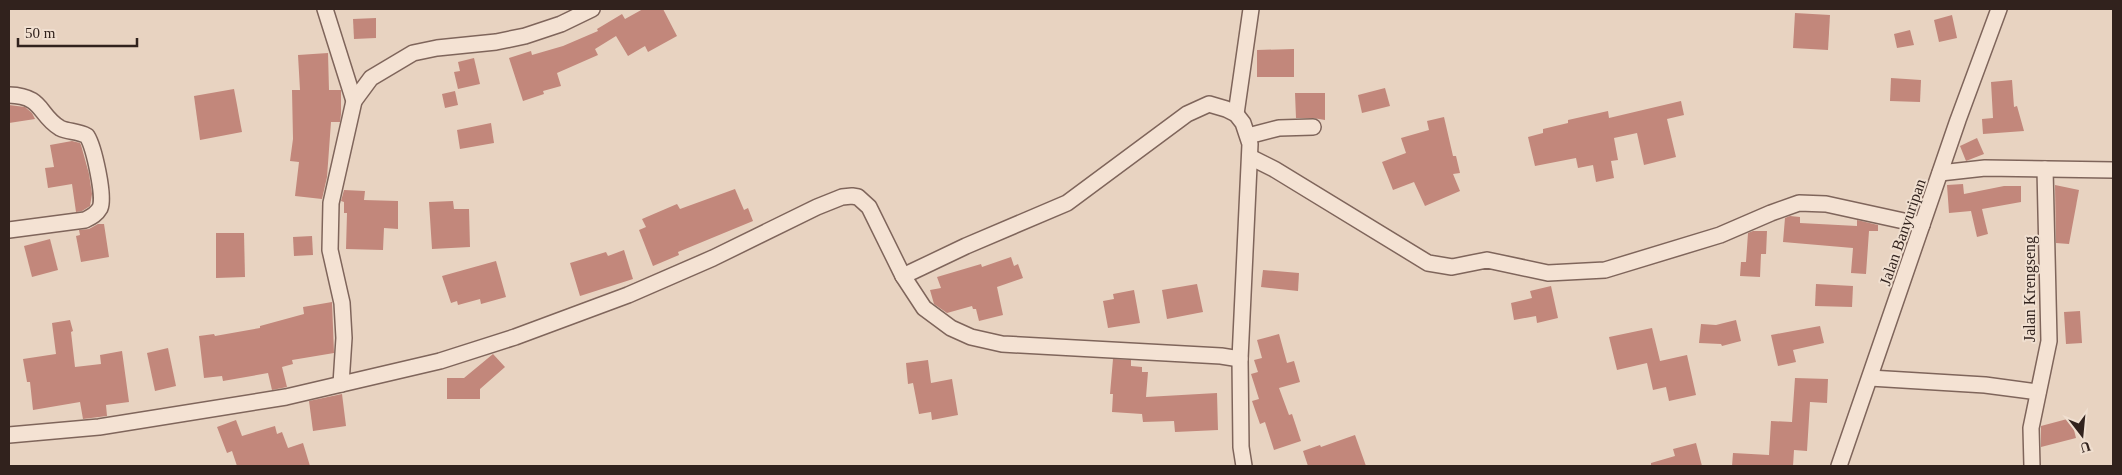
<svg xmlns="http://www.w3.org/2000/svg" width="2122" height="475" viewBox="0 0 2122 475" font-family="Georgia,serif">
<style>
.building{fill:#c2877b}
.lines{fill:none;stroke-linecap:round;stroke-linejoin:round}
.minor-casing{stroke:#7f655b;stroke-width:18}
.minor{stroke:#f4e2d3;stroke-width:15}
.labels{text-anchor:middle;stroke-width:4;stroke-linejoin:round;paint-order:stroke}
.street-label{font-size:16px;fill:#31221d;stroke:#f0dfd0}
</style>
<rect width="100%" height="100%" fill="#e8d3c1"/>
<g class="building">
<polygon points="643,9 663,9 677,36 648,52 645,46 628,56 616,36 595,49 598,55 557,73 561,86 543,91 544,94 523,101 509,58 531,51 532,55 563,46 598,31 597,29 622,14 625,19"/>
<polygon points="1795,13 1830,15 1828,50 1793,48"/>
<polygon points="1952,15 1957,38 1939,42 1934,20"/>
<polygon points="376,18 376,38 354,39 353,19"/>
<polygon points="1910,30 1914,45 1897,48 1894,34"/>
<polygon points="1294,49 1294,77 1257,77 1257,50"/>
<polygon points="328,53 329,90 341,90 341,114 340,122 331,122 327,177 322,199 295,196 299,162 290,161 293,139 292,90 300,90 298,55"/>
<polygon points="474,58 480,84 458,89 454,72 460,71 458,62"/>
<polygon points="1891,78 1921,80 1920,102 1890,101"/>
<polygon points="2012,80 2014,107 2017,106 2024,131 1983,134 1982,119 1993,118 1991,82"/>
<polygon points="1385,88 1390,106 1362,113 1358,95"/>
<polygon points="234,89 242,132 200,140 194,96"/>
<polygon points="455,91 458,105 445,108 442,94"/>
<polygon points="1295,93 1325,93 1325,120 1313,118 1296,118"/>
<polygon points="1681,101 1684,115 1667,119 1676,157 1644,165 1637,133 1614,138 1618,160 1611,161 1614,178 1596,182 1593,165 1578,168 1576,158 1535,166 1528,137 1543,133 1543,129 1568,123 1568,120 1608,111 1609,118"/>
<polygon points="9,105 25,107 32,113 35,119 9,123"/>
<polygon points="1444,117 1453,156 1456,156 1460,173 1453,174 1460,191 1425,206 1414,182 1393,190 1382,162 1406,153 1401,138 1429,130 1427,121"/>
<polygon points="491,123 494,143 460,149 457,130"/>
<polygon points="1977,138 1984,154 1966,161 1960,146"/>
<polygon points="72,141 80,143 81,145 89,174 92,194 90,206 82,211 76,212 72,184 48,188 45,168 54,167 50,145"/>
<polygon points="1963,184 1964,194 2004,186 2021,186 2021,202 1982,209 1988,234 1977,237 1971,211 1949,213 1947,185"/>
<polygon points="2055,185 2079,190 2069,244 2056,243"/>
<polygon points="735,189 744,210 748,208 753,221 678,252 679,255 653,266 639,230 646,227 642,219 677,204 680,209"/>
<polygon points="344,190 365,191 364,200 398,201 398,229 384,228 383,250 346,249 347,213 344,213 344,202 341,201"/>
<polygon points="453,201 454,209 469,209 470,247 432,249 429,202"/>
<polygon points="1790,216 1800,217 1800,223 1857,226 1857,220 1878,225 1878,231 1869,231 1866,274 1851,273 1853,248 1783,242 1785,218"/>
<polygon points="98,224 104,224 109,257 81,262 76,236 80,235 79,230 89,229"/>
<polygon points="1753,231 1767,231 1766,254 1761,254 1760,277 1740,276 1741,262 1746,262 1748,233"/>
<polygon points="216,233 244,233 245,277 216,278"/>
<polygon points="312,236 313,255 294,256 293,237"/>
<polygon points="50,239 58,270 32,277 24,246"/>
<polygon points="624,250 633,279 580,296 570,263 606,252 608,256"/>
<polygon points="1011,257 1014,266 1018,264 1023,278 997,287 1003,315 979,321 976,309 973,309 972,306 947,313 934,304 930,290 941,288 937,277 981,264 982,267"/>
<polygon points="496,261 506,297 481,304 480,299 458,305 457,301 451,303 442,276"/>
<polygon points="1263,270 1299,273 1298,291 1261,287"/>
<polygon points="1197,284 1203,312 1167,319 1162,290"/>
<polygon points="1816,284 1853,286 1852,307 1815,306"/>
<polygon points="1551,286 1558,318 1537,323 1536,316 1514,320 1511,303 1532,298 1530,291"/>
<polygon points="1134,290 1140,323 1108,328 1103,301 1114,299 1113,294"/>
<polygon points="332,302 334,353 292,360 293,364 282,367 287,387 272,390 268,373 223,381 222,376 204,378 199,336 214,334 215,336 260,328 260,326 304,314 303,307"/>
<polygon points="2080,311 2082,343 2066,344 2064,312"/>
<polygon points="70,320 73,331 71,332 75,367 101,364 100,355 122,351 129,402 106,405 107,416 83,419 80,402 33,410 30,382 27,382 23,359 56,354 52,323"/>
<polygon points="1736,320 1741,341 1722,346 1721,344 1699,343 1701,324 1716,325"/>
<polygon points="1820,326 1824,343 1793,350 1796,362 1778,366 1771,335"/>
<polygon points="1652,328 1660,361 1687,355 1696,395 1669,401 1666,387 1653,390 1647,363 1617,370 1609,337"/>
<polygon points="1279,334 1287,363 1294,361 1300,382 1279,388 1289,415 1292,414 1301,441 1274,450 1265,422 1260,424 1252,401 1259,399 1251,374 1258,372 1254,360 1262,358 1257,340"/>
<polygon points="168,348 176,386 155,391 147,353"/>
<polygon points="493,354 505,367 480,389 480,399 447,399 447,378 464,378"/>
<polygon points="1113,359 1131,360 1131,366 1142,367 1142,372 1148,372 1146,397 1217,393 1218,430 1175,432 1174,421 1143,422 1142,414 1112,412 1113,394 1110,394"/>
<polygon points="928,360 931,383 952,379 958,415 932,420 931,412 919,414 913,383 908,384 906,363"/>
<polygon points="1795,378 1828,379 1827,403 1810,402 1807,451 1794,450 1793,466 1732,466 1733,453 1769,455 1771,421 1792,422"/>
<polygon points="342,394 346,426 313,431 309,401"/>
<polygon points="2071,418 2076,438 2041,447 2041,426"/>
<polygon points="236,420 242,436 275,426 277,434 282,432 288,448 303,443 310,466 237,466 232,451 227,453 217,427"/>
<polygon points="1355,435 1366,466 1308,466 1303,451 1320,445 1321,447"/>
<polygon points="1696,443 1702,466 1651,466 1651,463 1675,456 1673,449"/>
</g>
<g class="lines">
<g class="minor-casing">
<g id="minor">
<polyline points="325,9 354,101"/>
<path d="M9,95C44,96 38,115 60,128C68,132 78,131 87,136C94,147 105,197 100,208C96,215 91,217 85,220L9,230"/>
<polyline points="1236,114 1251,9"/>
<polyline points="1248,136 1279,128 1313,127"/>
<polyline points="1250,157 1274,169 1428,263 1452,267 1487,260 1548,273 1605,270 1720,235 1771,213 1799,203 1826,204 1922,225"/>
<polyline points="1940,173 1985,168 2113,170"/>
<polyline points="903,276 966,246 1067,203 1187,114 1209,104 1226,109 1236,114 1243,123 1250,144 1240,359 1241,447 1244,466"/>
<polyline points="1870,378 1985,385 2038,392"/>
<polyline points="341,384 344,338 342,303 330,250 331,203 354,101 371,78 413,53 437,48 496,42 525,36 561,24 592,9"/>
<polyline points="9,435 99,427 286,397 440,361 515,337 628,295 713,258 817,207 842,197 852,196 858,197 869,207 903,276 924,308 951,328 971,337 1002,344 1221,356 1240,359"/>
<polyline points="1839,466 1958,120 1999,9"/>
<polyline points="2032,466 2031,428 2049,341 2045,169"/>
</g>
</g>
<use href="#minor" class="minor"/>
</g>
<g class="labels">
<g class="street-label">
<text transform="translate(1902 232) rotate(-71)" y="6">Jalan Banyuripan</text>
<text transform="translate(2029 289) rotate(-90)" y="6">Jalan Krengseng</text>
</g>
</g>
<rect width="2122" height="475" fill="none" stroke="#31221d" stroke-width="20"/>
<g transform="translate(2082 435) rotate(164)" stroke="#f0dfd0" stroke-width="4" paint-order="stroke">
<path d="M0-4L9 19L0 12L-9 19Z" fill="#31221d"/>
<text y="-8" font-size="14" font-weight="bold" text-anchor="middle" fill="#31221d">U</text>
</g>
<path d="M18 38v8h119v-8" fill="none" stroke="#31221d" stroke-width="2.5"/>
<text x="25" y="38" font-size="15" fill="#31221d" stroke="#f0dfd0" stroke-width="4" paint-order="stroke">50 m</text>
</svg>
